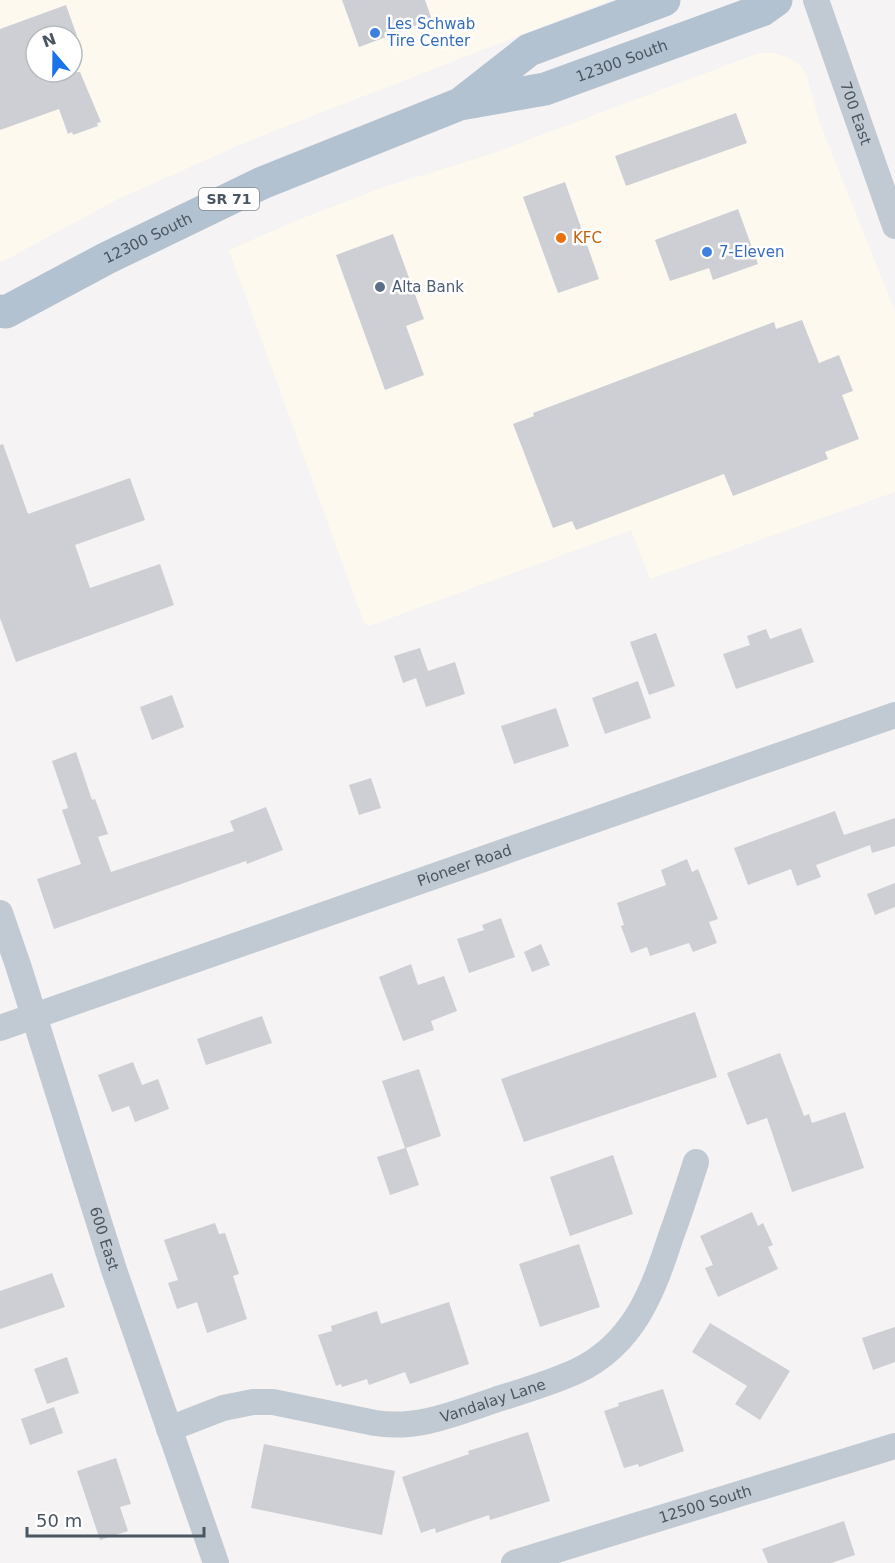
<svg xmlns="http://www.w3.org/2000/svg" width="895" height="1563" viewBox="0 0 895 1563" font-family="'DejaVu Sans',sans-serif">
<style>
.commercial{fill:#fdf9ef;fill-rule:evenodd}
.building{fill:#cdcfd5}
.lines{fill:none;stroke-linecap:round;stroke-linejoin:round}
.minor{stroke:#c1cad2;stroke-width:26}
.major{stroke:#b3c2d1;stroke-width:33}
.shop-dot{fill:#3f7fe0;stroke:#fff;stroke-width:2}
.food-dot{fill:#e8710a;stroke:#fff;stroke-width:2}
.service-dot{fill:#5c6f8a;stroke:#fff;stroke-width:2}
.labels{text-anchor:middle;stroke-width:5;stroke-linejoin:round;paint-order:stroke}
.shield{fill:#fff;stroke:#808990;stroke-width:1.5}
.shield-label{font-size:14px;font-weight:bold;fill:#4a5661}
.shop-label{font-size:15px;fill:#366cbe;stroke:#fff;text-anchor:start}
.street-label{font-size:15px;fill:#4a5661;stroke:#fff}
.food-label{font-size:15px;fill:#c56008;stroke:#fff;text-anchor:start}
.service-label{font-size:15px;fill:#4e5e75;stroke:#fff;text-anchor:start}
</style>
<rect width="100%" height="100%" fill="#f5f3f3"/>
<g class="commercial">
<path d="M0,0H611L251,140L116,200L0,263ZM36,36H72V72H36Z"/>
<polygon points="759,53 775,53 791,59 802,67 807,76 820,123 895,311 895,492 650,579 631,530 369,626 364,623 229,250 300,219 384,187 491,154"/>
</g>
<g class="building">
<polygon points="342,0 425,0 432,20 359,47"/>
<polygon points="66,5 77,36 36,36 36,72 80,72 101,122 97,123 98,126 73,135 72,132 68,134 59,109 0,130 0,29"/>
<polygon points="736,113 747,143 626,186 615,156"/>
<polygon points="565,182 599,279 558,293 523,197"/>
<polygon points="738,209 758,264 713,280 709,268 670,281 655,240"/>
<polygon points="393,234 424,319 406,326 424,375 385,390 336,255"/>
<polygon points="802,320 819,363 839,355 853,391 842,395 859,439 825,452 828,459 733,496 724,474 576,530 572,521 553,528 513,424 534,416 533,413 774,322 776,329"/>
<polygon points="3,444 28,514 130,478 145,520 75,545 90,588 160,564 174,605 16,662 0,618 0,445"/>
<polygon points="801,628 814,662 736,689 723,654 750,645 747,636 766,629 770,639"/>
<polygon points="656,633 675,686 649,695 630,642"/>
<polygon points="420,648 428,671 455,662 465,694 426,707 416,678 403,683 394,656"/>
<polygon points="638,681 651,718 605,734 592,698"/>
<polygon points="172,695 184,727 152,740 140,707"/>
<polygon points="556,708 569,746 514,764 501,726"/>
<polygon points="76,752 92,800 95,799 108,834 98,837 111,872 234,831 230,821 266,807 283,850 247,864 246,861 54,929 37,879 81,864 62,810 68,808 52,761"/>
<polygon points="371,778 381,808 359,815 349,785"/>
<polygon points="835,811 844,835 895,818 895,846 872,853 870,845 816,865 821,877 797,886 791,869 748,885 734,848"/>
<polygon points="687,859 692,872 698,869 718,919 709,922 717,943 693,952 689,943 650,956 647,947 631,953 621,926 624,925 617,903 666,885 661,870"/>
<polygon points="895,883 895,907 875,915 867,894"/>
<polygon points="501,918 515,957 469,973 457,939 484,930 482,925"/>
<polygon points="541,944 550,965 532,972 524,952"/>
<polygon points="411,964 418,985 444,976 457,1011 431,1021 434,1030 403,1041 379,977"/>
<polygon points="695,1012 717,1077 524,1142 501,1079"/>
<polygon points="262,1016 272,1043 206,1065 197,1039"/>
<polygon points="780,1053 804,1116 809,1114 812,1123 845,1112 864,1168 792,1192 767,1118 747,1125 727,1073"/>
<polygon points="133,1062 142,1085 158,1079 169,1109 135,1122 129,1106 112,1112 98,1075"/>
<polygon points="419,1069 441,1136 406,1148 419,1185 390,1195 377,1157 405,1148 382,1081"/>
<polygon points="613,1155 633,1214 570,1236 550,1177"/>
<polygon points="752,1212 758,1226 763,1223 773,1245 768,1247 778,1269 718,1297 705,1268 713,1265 700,1236"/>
<polygon points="215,1223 219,1234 225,1233 239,1274 233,1276 247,1319 207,1333 197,1302 177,1309 168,1283 178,1280 164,1240"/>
<polygon points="579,1244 600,1307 540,1327 519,1264"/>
<polygon points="52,1273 65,1307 0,1329 0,1291"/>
<polygon points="449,1302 469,1364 410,1384 405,1372 369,1385 367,1379 342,1387 341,1384 336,1386 318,1335 332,1331 331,1326 377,1311 381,1324"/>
<polygon points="710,1323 790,1371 760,1420 735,1404 747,1386 692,1352"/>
<polygon points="895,1327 895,1362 873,1370 862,1338"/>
<polygon points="67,1357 79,1393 47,1404 34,1369"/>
<polygon points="663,1389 684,1451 639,1467 638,1464 624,1468 604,1411 619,1406 618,1403"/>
<polygon points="54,1407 63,1433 30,1445 21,1419"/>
<polygon points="528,1432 550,1501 490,1520 489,1515 436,1533 435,1528 421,1533 402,1477 469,1454 468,1451"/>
<polygon points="264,1444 395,1471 382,1535 251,1508"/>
<polygon points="116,1458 131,1504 120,1507 128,1531 100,1540 77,1471"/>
<polygon points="844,1521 855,1555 831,1563 768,1563 762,1549"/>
</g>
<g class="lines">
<g class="minor">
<path id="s1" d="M816,0L895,226"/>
<path id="s2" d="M0,913L18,965L114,1270L216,1563"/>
<path id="s3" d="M0,1028L895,715"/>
<path id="s4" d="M169,1429L223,1408L253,1402H273L375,1423C417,1430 456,1413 495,1400C523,1391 551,1383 577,1371C634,1344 653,1291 671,1236C680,1212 688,1187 696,1162"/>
<path id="s5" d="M514,1563L895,1446"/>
</g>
<g class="major">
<polyline points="464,101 529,50 664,0"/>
<path id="s6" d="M0,311L6,312L107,258L262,183L460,104L545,89L762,10L776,0"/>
</g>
</g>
<g class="shop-dot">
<circle cx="375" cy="33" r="6"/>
<circle cx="707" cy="252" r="6"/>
</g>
<circle class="food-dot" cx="561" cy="238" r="6"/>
<circle class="service-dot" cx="380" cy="287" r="6"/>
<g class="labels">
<rect class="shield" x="199" y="188" width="60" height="22" rx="4.5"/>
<g class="shield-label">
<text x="229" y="204">SR 71</text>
</g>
<g class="shop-label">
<text x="387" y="29">Les Schwab<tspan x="387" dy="17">Tire Center</tspan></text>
<text x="719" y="257">7-Eleven</text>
</g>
<g class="street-label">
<text dy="5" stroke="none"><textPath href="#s6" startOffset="674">12300 South</textPath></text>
<text dy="5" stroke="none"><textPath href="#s1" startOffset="120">700 East</textPath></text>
<text dy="5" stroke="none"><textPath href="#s6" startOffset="166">12300 South</textPath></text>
<text dy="5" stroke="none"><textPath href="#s3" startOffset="492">Pioneer Road</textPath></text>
<text dy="5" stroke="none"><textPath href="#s2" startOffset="342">600 East</textPath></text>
<text dy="5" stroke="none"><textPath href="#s4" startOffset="334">Vandalay Lane</textPath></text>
<text dy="5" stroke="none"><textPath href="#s5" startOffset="200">12500 South</textPath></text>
</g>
<g class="food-label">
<text x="573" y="243">KFC</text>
</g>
<g class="service-label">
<text x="392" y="292">Alta Bank</text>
</g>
</g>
<g transform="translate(54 54) rotate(340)"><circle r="28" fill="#ffffff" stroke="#b7bbc0" stroke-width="1.5"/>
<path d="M0-4.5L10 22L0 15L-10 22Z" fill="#1a73e8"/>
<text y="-9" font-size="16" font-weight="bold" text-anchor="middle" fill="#4a5661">N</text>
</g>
<path d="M27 1527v9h177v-9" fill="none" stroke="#4a5661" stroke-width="3"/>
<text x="36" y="1527" font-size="18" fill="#4a5661" stroke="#ffffff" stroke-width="4.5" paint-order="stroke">50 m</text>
</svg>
